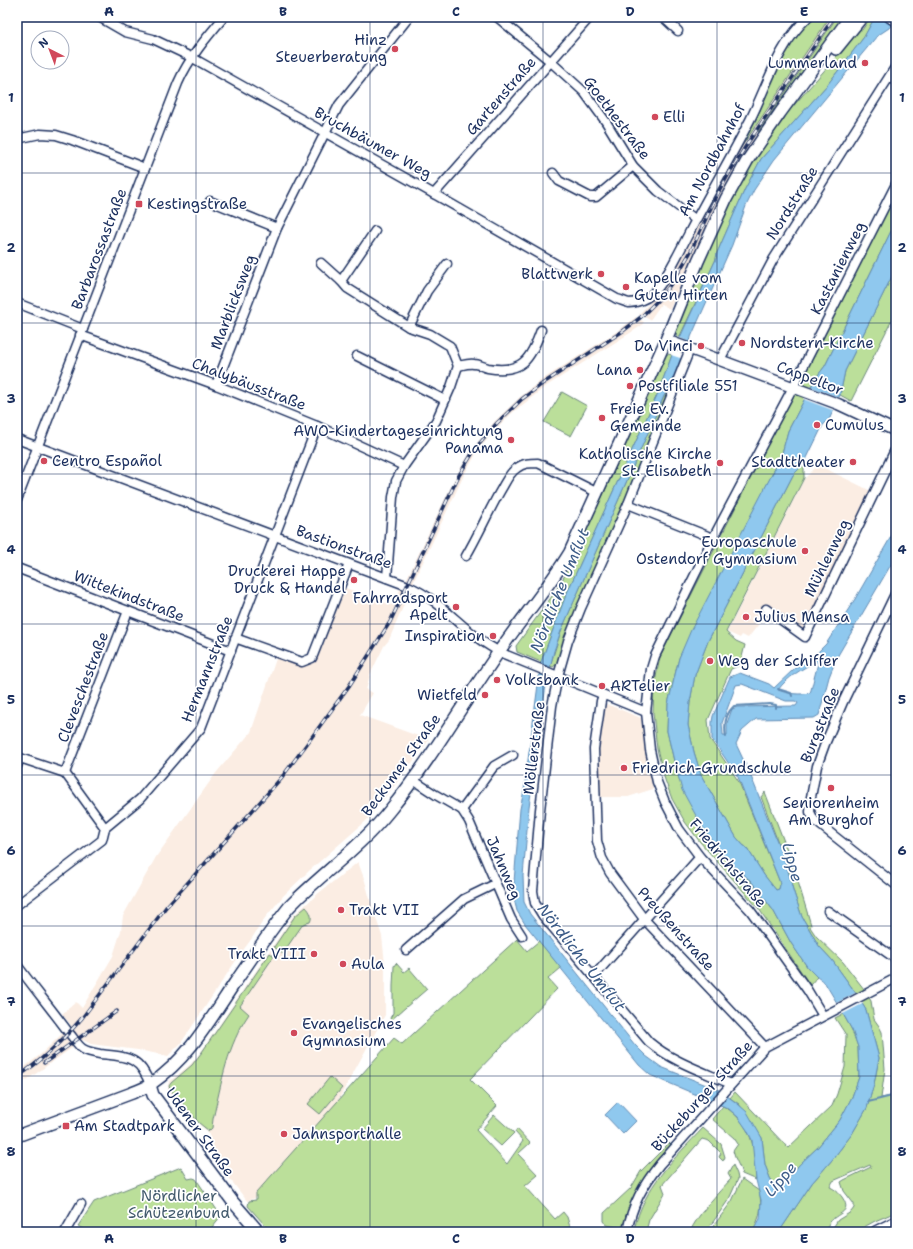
<svg xmlns="http://www.w3.org/2000/svg" width="913" height="1249" viewBox="0 0 913 1249" font-family="'Shantell Sans',sans-serif">
<style>
.built{fill:#fbede3}
.green{fill:#bbdf9a;stroke:#6b877c}
.water{fill:#8fc8ee;stroke:#618bb4;fill-rule:evenodd}
.pier{fill:#fff}
.lines{fill:none;stroke-linecap:round;stroke-linejoin:round}
.stream{stroke:#618bb4;stroke-width:2}
.minor-casing{stroke:#1b2f5e;stroke-width:11}
.tertiary-casing{stroke:#1b2f5e;stroke-width:13}
.secondary-casing{stroke:#1b2f5e;stroke-width:14}
.minor{stroke:#fff;stroke-width:8}
.tertiary{stroke:#fff;stroke-width:10}
.secondary{stroke:#fff;stroke-width:11}
.rail-casing{stroke:#1b2f5e;stroke-width:3.5}
.rail{stroke:#fff;stroke-width:2;stroke-dasharray:6;stroke-linecap:butt}
.grid{fill:none;stroke:#1b2f5e;stroke-width:1;stroke-opacity:0.55}
.poi-dot{fill:#d1495b;stroke:#fff;stroke-width:1.5}
.labels{text-anchor:middle;stroke-width:3.5;stroke-linejoin:round;paint-order:stroke}
.poi-label{font-size:15px;fill:#1b2f5e;stroke:#fff;text-anchor:start}
.street-label{font-size:15px;fill:#1b2f5e;stroke:#fff}
.park-label{font-size:15px;fill:#435b6d;stroke:#fff}
.water-label{font-size:16px;font-style:italic;fill:#3e5d89;stroke:#fff}
.neatline{fill:none;stroke:#1b2f5e;stroke-width:1.5}
.grid-label{font-size:13px;text-anchor:middle;font-weight:bold;fill:#1b2f5e}
</style>
<rect width="100%" height="100%" fill="#fff"/>
<filter id="ink" filterUnits="userSpaceOnUse"><feTurbulence type="fractalNoise" baseFrequency=".025" numOctaves="2"/><feDisplacementMap in="SourceGraphic" scale="8" xChannelSelector="R" yChannelSelector="G"/><feConvolveMatrix kernelMatrix="1 2 1 2 8 2 1 2 1" color-interpolation-filters="sRGB"/></filter>
<g filter="url(#ink)">
<g class="built">
<polygon points="830,17 837,17 758,132 729,183 693,255 670,309 661,304 650,320 639,314 665,287 685,253 713,196 740,149"/>
<polygon points="636,317 644,322 641,326 545,387 511,414 500,425 479,449 464,475 414,581 389,640 384,646 370,675 366,690 373,693 360,715 429,740 402,776 366,821 310,870 284,895 265,918 250,941 241,953 181,1043 168,1056 138,1050 91,1044 83,1040 24,1082 17,1086 17,1073 41,1054 71,1025 62,1014 76,1002 82,1008 113,956 121,931 123,916 156,857 216,773 251,732 278,653 302,662 312,658 340,586 391,605 407,578 456,476 473,448 495,421 520,397 540,381 619,330"/>
<polygon points="818,465 871,491 805,629 802,631 770,610 748,638 742,635 740,638 727,632 804,479"/>
<polygon points="604,703 641,718 644,745 653,789 628,797 601,797 598,747"/>
<polygon points="358,862 365,881 371,903 382,936 385,964 385,1015 324,1126 284,1187 247,1201 219,1165 208,1132 199,1124 168,1090 168,1086 169,1082 191,1064 201,1052 294,915 320,892"/>
</g>
<g class="green">
<path d="M815,17H830L740,149C745,139 751,129 756,119C773,83 783,44 815,17Z"/>
<polygon points="837,17 845,17 814,61 758,132"/>
<path d="M871,17H875L864,37L828,84L761,159L745,189L717,253L716,259L679,338L677,337L676,331L682,314C704,260 725,204 757,154C786,109 826,72 859,29L862,30Z"/>
<polygon points="896,190 896,221 825,366 815,379 788,431 781,457 679,658 668,704 667,731 674,761 700,823 725,859 750,881 773,910 791,943 808,968 817,977 810,985 759,909 700,842 685,822 672,799 665,780 657,749 653,713 654,687 660,657"/>
<polygon points="896,268 896,317 894,316 851,401 840,395 845,371"/>
<polygon points="668,354 672,355 658,393 566,595 541,662 517,652 516,646 555,592 565,575 603,495 666,355"/>
<polygon points="676,376 625,503 577,607 565,639 557,664 553,667 550,666 561,631 664,396"/>
<polygon points="562,392 587,406 571,436 544,422"/>
<polygon points="804,464 804,478 726,632 736,641 745,645 740,665 731,669 708,720 710,739 739,782 779,880 780,885 779,889 776,890 764,875 747,848 743,845 736,837 701,775 694,752 688,725 690,702 695,675 708,641 793,475"/>
<path d="M765,792L793,865L811,925L810,927L816,936L843,962L864,989L871,1001L874,1019L879,1026L882,1032L885,1069L881,1098L896,1095V1212L875,1221L855,1232L833,1231L834,1226L838,1220L851,1212L854,1208V1204L844,1191L841,1182L844,1180L871,1167L870,1165L833,1181L830,1187C836,1190 838,1192 842,1197C856,1217 827,1211 827,1232H779L812,1183L832,1160L852,1134L867,1108L874,1084L879,1058L866,1010L855,992L832,960L819,946L802,917L793,890L787,866L761,797Z"/>
<path d="M306,907C310,911 313,917 310,922L303,924L285,950L286,956L274,947L295,916Z"/>
<polygon points="517,939 527,951 539,941 561,968 548,979 557,989 470,1079 497,1106 476,1130 507,1164 523,1141 515,1132 517,1129 530,1143 518,1154 538,1175 525,1186 555,1219 563,1212 567,1217 570,1227 544,1232 271,1232 248,1206 249,1201 256,1200 256,1193 394,1038 402,1044"/>
<path d="M270,953L274,956L240,1006L249,1014C227,1046 222,1081 213,1119L212,1128L209,1131L199,1123L170,1089L169,1086L171,1083L192,1065L202,1052Z"/>
<polygon points="396,963 404,972 409,968 427,989 391,1020 390,1018 393,1013 393,986 394,966"/>
<polygon points="843,1014 852,1030 858,1047 859,1077 852,1097 840,1120 818,1147 799,1165 781,1187 777,1188 770,1178 765,1165 762,1138 739,1104 730,1098 735,1092 788,1148 832,1106 837,1094 845,1067 846,1035 835,1018"/>
<polygon points="330,1077 342,1088 320,1114 308,1104"/>
<path d="M723,1106C740,1115 751,1132 754,1151C755,1161 755,1170 756,1180L742,1174C740,1166 735,1160 733,1151L738,1144L734,1138L712,1119Z"/>
<polygon points="494,1115 514,1133 501,1146 482,1129"/>
<path d="M703,1128L721,1144L725,1157L723,1161L719,1157L721,1153L709,1141L702,1139L662,1185L665,1193L649,1220L646,1231L634,1230C644,1186 674,1159 703,1128Z"/>
<path d="M669,1143L671,1145C646,1173 633,1192 622,1228L607,1225L604,1221V1213L631,1188L641,1171Z"/>
<path d="M733,1165L737,1174L738,1179L729,1199L706,1232H690C697,1215 718,1193 731,1179L728,1174Z"/>
<polygon points="181,1167 188,1179 193,1178 196,1179 221,1216 208,1232 88,1232 78,1226 94,1202"/>
<path d="M742,1179L759,1191C763,1207 760,1218 752,1232H709L732,1201Z"/>
</g>
<g class="water">
<path d="M875,17L896,19L889,28L877,36L774,160L754,190L746,206L732,245L691,337L690,342L676,376L664,396L561,631L554,651L546,685L529,807L523,876L524,902L530,914L635,1045L646,1056L661,1067L719,1090L738,1104L747,1112L762,1138L765,1165L770,1178L776,1188L781,1187L799,1165L818,1147L840,1120L852,1097L859,1077L858,1047L852,1030L837,1003L825,983L817,977L808,968L791,943L773,910L751,881L725,859L700,823L682,790L674,761L667,731L668,704L679,658L691,630L781,457L788,431L815,379L825,366L896,221V268L845,371L840,395L829,420L823,425L804,464L793,475L708,641L695,675L690,702L688,725L694,752L701,775L736,837L743,845L747,848L764,875L776,890L779,889L780,885L779,880L738,777L712,739V722L713,716L730,677L740,673L769,684L774,688L794,669L818,652L826,644L855,599L896,528V556L837,657L829,677L819,715L814,718L756,719L742,731L736,744L750,774L787,866L793,890L802,917L819,946L832,960L855,992L866,1010L879,1058L874,1084L867,1108L852,1134L832,1160L812,1183L779,1232H752L760,1219L761,1200L756,1180L752,1140L747,1130L738,1117L729,1109L723,1106L708,1101L697,1095L650,1075L639,1065L525,924L517,911L514,899V882L520,809L524,790L541,662L566,595L658,393L672,355L716,259L717,253L745,189L761,159L828,84L864,37ZM815,661L818,663L811,690L810,693C800,695 788,694 778,690C788,676 802,670 815,661ZM742,684L786,701H795L798,703L796,706L737,707L732,709L727,723V735H723L722,723L736,685Z"/>
<polygon points="618,1102 636,1121 623,1134 605,1115"/>
</g>
<g class="pier">
<polygon points="678,337 690,342 683,359 671,355"/>
<polygon points="809,386 841,398 835,411 803,399"/>
<polygon points="857,992 864,1003 841,1015 836,1003"/>
</g>
<g class="lines">
<g class="stream">
<polyline points="778,689 791,693 792,696"/>
<path d="M726,737C724,726 725,714 734,706L770,704L776,705V708"/>
<polyline points="868,1102 896,1095"/>
</g>
<g class="minor-casing">
<g id="minor">
<path d="M99,17L125,32L153,39L191,57L434,194L617,299C621,300 625,302 629,303C636,303 646,299 651,295C664,285 680,250 688,235C708,196 730,159 750,120C768,84 778,45 808,17"/>
<polyline points="497,17 550,61 584,92 606,122 633,166 658,191 696,220"/>
<polyline points="663,17 678,31"/>
<polyline points="17,139 40,134 56,135 72,140 145,168"/>
<polyline points="553,173 559,181 590,197 596,197 633,166"/>
<polyline points="434,194 590,17"/>
<polyline points="210,201 277,228"/>
<path d="M375,231L341,281L347,288L409,327L430,334L450,346L458,366C463,365 469,363 474,364C479,364 483,367 488,368C522,374 531,359 541,330"/>
<polyline points="321,263 341,281"/>
<polyline points="17,303 83,329"/>
<polyline points="409,327 427,291 447,264"/>
<polyline points="80,335 216,385 317,426 404,466"/>
<path d="M690,349L628,504L581,608L568,641L558,676L552,706L540,810L533,891L535,903L543,916L649,1042C673,1062 704,1072 731,1084"/>
<polyline points="357,356 445,400"/>
<polyline points="720,360 773,260 896,66"/>
<polyline points="216,385 277,228 339,105 409,17"/>
<path d="M17,439L408,586C436,598 454,620 478,638C484,643 492,647 499,652L646,712"/>
<path d="M17,500L178,83C189,58 206,38 224,17"/>
<polyline points="628,504 713,538"/>
<path d="M466,556C479,534 489,510 502,488C506,481 510,472 517,468C523,463 530,463 538,463L598,493"/>
<polyline points="17,568 231,651"/>
<polyline points="387,578 393,497 396,481 404,466 436,421 451,387 458,366"/>
<polyline points="896,592 843,702 825,744 817,766 811,797 810,812 814,820 896,885"/>
<polyline points="766,609 805,637 896,448"/>
<polyline points="235,638 302,662 312,658 349,564"/>
<polyline points="603,695 601,701 594,749 597,841 602,858 610,873 644,919 765,1047"/>
<polyline points="17,757 65,773 105,828"/>
<polyline points="17,766 20,758"/>
<polyline points="65,773 128,611"/>
<polyline points="413,780 436,795 462,810 469,821 511,919 522,936"/>
<polyline points="462,810 494,766 513,755"/>
<polyline points="17,905 102,840 105,828 140,799 201,728 317,426"/>
<polyline points="828,911 896,959"/>
<polyline points="406,950 464,899 495,884"/>
<path d="M17,965C34,988 52,1010 69,1033C74,1038 77,1045 83,1049C88,1052 94,1053 100,1054C127,1057 140,1056 150,1085"/>
<polyline points="594,976 700,857"/>
<polyline points="823,1016 808,991 766,932 750,910 700,857 679,829 665,802 657,782 650,750 646,712 651,669 655,656 713,538 793,387 896,184"/>
<polyline points="65,1232 81,1204"/>
<path d="M627,1232C632,1205 643,1185 660,1164L765,1047L896,978"/>
</g>
</g>
<g class="tertiary-casing">
<g id="tertiary">
<polyline points="890,17 896,21"/>
<polyline points="666,340 838,404 896,431"/>
</g>
</g>
<g class="secondary-casing">
<g id="secondary">
<polyline points="836,49 862,17"/>
<polyline points="150,1085 153,1095 233,1202 259,1232"/>
<path d="M17,1136L132,1093C139,1090 146,1088 151,1084C188,1059 210,1020 234,984C252,958 269,932 289,907L296,900C327,870 363,844 390,810C430,761 462,705 498,653C521,619 549,587 570,552L641,396L666,340L698,261L726,199L747,161L780,113L850,17"/>
<polyline points="876,1232 896,1222"/>
</g>
</g>
<use href="#minor" class="minor"/>
<use href="#tertiary" class="tertiary"/>
<use href="#secondary" class="secondary"/>
<g class="rail-casing">
<g id="rail">
<polyline points="44,1063 117,1011"/>
<path d="M17,1077C42,1061 63,1040 82,1018L166,907L252,811L282,777L306,745L349,686L390,622L458,477L475,449L497,423L522,399L542,384L623,331L641,317L659,299L668,288L678,273L690,253L716,197L731,170L749,141L834,17"/>
</g>
</g>
<use href="#rail" class="rail"/>
</g>
</g>
<path class="grid" d="M196,17V1232M370,17V1232M543,17V1232M717,17V1232M17,173H896M17,323H896M17,474H896M17,624H896M17,775H896M17,926H896M17,1076H896"/>
<g class="poi-dot">
<circle cx="395" cy="49" r="4"/>
<circle cx="865" cy="63" r="4"/>
<circle cx="655" cy="117" r="4"/>
<rect x="135" y="200" width="8" height="8" rx="2"/>
<circle cx="601" cy="274" r="4"/>
<circle cx="626" cy="287" r="4"/>
<circle cx="742" cy="343" r="4"/>
<circle cx="701" cy="346" r="4"/>
<circle cx="640" cy="370" r="4"/>
<circle cx="630" cy="386" r="4"/>
<circle cx="602" cy="418" r="4"/>
<circle cx="817" cy="425" r="4"/>
<circle cx="511" cy="440" r="4"/>
<circle cx="44" cy="461" r="4"/>
<circle cx="853" cy="462" r="4"/>
<circle cx="720" cy="463" r="4"/>
<circle cx="805" cy="551" r="4"/>
<circle cx="354" cy="580" r="4"/>
<circle cx="456" cy="607" r="4"/>
<circle cx="746" cy="617" r="4"/>
<circle cx="493" cy="636" r="4"/>
<circle cx="710" cy="661" r="4"/>
<circle cx="497" cy="680" r="4"/>
<circle cx="602" cy="686" r="4"/>
<circle cx="485" cy="695" r="4"/>
<circle cx="624" cy="768" r="4"/>
<circle cx="831" cy="788" r="4"/>
<circle cx="341" cy="910" r="4"/>
<circle cx="314" cy="954" r="4"/>
<circle cx="343" cy="964" r="4"/>
<circle cx="294" cy="1033" r="4"/>
<rect x="62" y="1122" width="8" height="8" rx="2"/>
<circle cx="284" cy="1134" r="4"/>
</g>
<g class="labels">
<g class="poi-label">
<text x="387" y="45" text-anchor="end">Hinz<tspan x="387" dy="17">Steuerberatung</tspan></text>
<text x="857" y="68" text-anchor="end">Lummerland</text>
<text x="663" y="122">Elli</text>
<text x="147" y="209">Kestingstraße</text>
<text x="593" y="279" text-anchor="end">Blattwerk</text>
<text x="634" y="283">Kapelle vom<tspan x="634" dy="17">Guten Hirten</tspan></text>
<text x="750" y="348">Nordstern-Kirche</text>
<text x="693" y="351" text-anchor="end">Da Vinci</text>
<text x="632" y="375" text-anchor="end">Lana</text>
<text x="638" y="391">Postfiliale 551</text>
<text x="610" y="414">Freie Ev.<tspan x="610" dy="17">Gemeinde</tspan></text>
<text x="825" y="430">Cumulus</text>
<text x="503" y="436" text-anchor="end">AWO-Kindertageseinrichtung<tspan x="503" dy="17">Panama</tspan></text>
<text x="712" y="459" text-anchor="end">Katholische Kirche<tspan x="712" dy="17">St. Elisabeth</tspan></text>
<text x="52" y="466">Centro Español</text>
<text x="845" y="467" text-anchor="end">Stadttheater</text>
<text x="797" y="547" text-anchor="end">Europaschule<tspan x="797" dy="17">Ostendorf Gymnasium</tspan></text>
<text x="346" y="576" text-anchor="end">Druckerei Happe<tspan x="346" dy="17">Druck &amp; Handel</tspan></text>
<text x="448" y="603" text-anchor="end">Fahrradsport<tspan x="448" dy="17">Apelt</tspan></text>
<text x="754" y="622">Julius Mensa</text>
<text x="485" y="641" text-anchor="end">Inspiration</text>
<text x="718" y="666">Weg der Schiffer</text>
<text x="505" y="685">Volksbank</text>
<text x="610" y="691">ARTelier</text>
<text x="477" y="700" text-anchor="end">Wietfeld</text>
<text x="632" y="773">Friedrich-Grundschule</text>
<text x="831" y="808" text-anchor="middle">Seniorenheim<tspan x="831" dy="17">Am Burghof</tspan></text>
<text x="349" y="915">Trakt VII</text>
<text x="306" y="959" text-anchor="end">Trakt VIII</text>
<text x="351" y="969">Aula</text>
<text x="302" y="1029">Evangelisches<tspan x="302" dy="17">Gymnasium</tspan></text>
<text x="74" y="1131">Am Stadtpark</text>
<text x="292" y="1139">Jahnsporthalle</text>
</g>
<g class="street-label">
<text transform="translate(501 96) rotate(-49)" y="5">Gartenstraße</text>
<text transform="translate(617 118) rotate(53)" y="5">Goethestraße</text>
<text transform="translate(373 143) rotate(29)" y="5">Bruchbäumer Weg</text>
<text transform="translate(712 160) rotate(-62)" y="5">Am Nordbahnhof</text>
<text transform="translate(792 203) rotate(-58)" y="5">Nordstraße</text>
<text transform="translate(99 249) rotate(-69)" y="5">Barbarossastraße</text>
<text transform="translate(838 268) rotate(-63)" y="5">Kastanienweg</text>
<text transform="translate(233 302) rotate(-69)" y="5">Marblicksweg</text>
<text transform="translate(810 378) rotate(21)" y="5">Cappeltor</text>
<text transform="translate(249 384) rotate(21)" y="5">Chalybäusstraße</text>
<text transform="translate(344 547) rotate(20)" y="5">Bastionstraße</text>
<text transform="translate(827 558) rotate(-64)" y="5">Mühlenweg</text>
<text transform="translate(129 596) rotate(21)" y="5">Wittekindstraße</text>
<text transform="translate(207 669) rotate(-68)" y="5">Hermannstraße</text>
<text transform="translate(83 687) rotate(-69)" y="5">Cleveschestraße</text>
<text transform="translate(820 725) rotate(-68)" y="5">Burgstraße</text>
<text transform="translate(534 748) rotate(-83)" y="5">Möllerstraße</text>
<text transform="translate(401 765) rotate(-54)" y="5">Beckumer Straße</text>
<text transform="translate(728 863) rotate(50)" y="5">Friedrichstraße</text>
<text transform="translate(504 868) rotate(67)" y="5">Jahnweg</text>
<text transform="translate(676 929) rotate(48)" y="5">Preußenstraße</text>
<text transform="translate(702 1096) rotate(-48)" y="5">Bückeburger Straße</text>
<text transform="translate(200 1132) rotate(54)" y="5">Udener Straße</text>
</g>
<g class="park-label">
<text x="179" y="1201">Nördlicher<tspan x="179" dy="17">Schützenbund</tspan></text>
</g>
<g class="water-label">
<text transform="translate(559 590) rotate(-68)" y="6">Nördliche Umflut</text>
<text transform="translate(793 862) rotate(75)" y="6">Lippe</text>
<text transform="translate(582 957) rotate(52)" y="6">Nördliche Umflut</text>
<text transform="translate(780 1179) rotate(-49)" y="6">Lippe</text>
</g>
</g>
<rect width="913" height="1249" fill="none" stroke="#fff" stroke-width="44"/>
<g transform="translate(50 50) rotate(318)"><circle r="19" fill="#ffffff" stroke="#a4acbf"/>
<path d="M0-3L7 15L0 10L-7 15Z" fill="#d1495b"/>
<text y="-6" font-size="11" font-weight="bold" text-anchor="middle" fill="#1b2f5e">N</text>
</g>
<rect x="22" y="22" width="869" height="1205" class="neatline"/>
<g class="grid-label">
<text x="109" y="16">A</text>
<text x="283" y="16">B</text>
<text x="456" y="16">C</text>
<text x="630" y="16">D</text>
<text x="804" y="16">E</text>
<text x="11" y="102">1</text>
<text x="902" y="102">1</text>
<text x="11" y="252">2</text>
<text x="902" y="252">2</text>
<text x="11" y="403">3</text>
<text x="902" y="403">3</text>
<text x="11" y="554">4</text>
<text x="902" y="554">4</text>
<text x="11" y="704">5</text>
<text x="902" y="704">5</text>
<text x="11" y="855">6</text>
<text x="902" y="855">6</text>
<text x="11" y="1006">7</text>
<text x="902" y="1006">7</text>
<text x="11" y="1156">8</text>
<text x="902" y="1156">8</text>
<text x="109" y="1243">A</text>
<text x="283" y="1243">B</text>
<text x="456" y="1243">C</text>
<text x="630" y="1243">D</text>
<text x="804" y="1243">E</text>
</g>
</svg>
